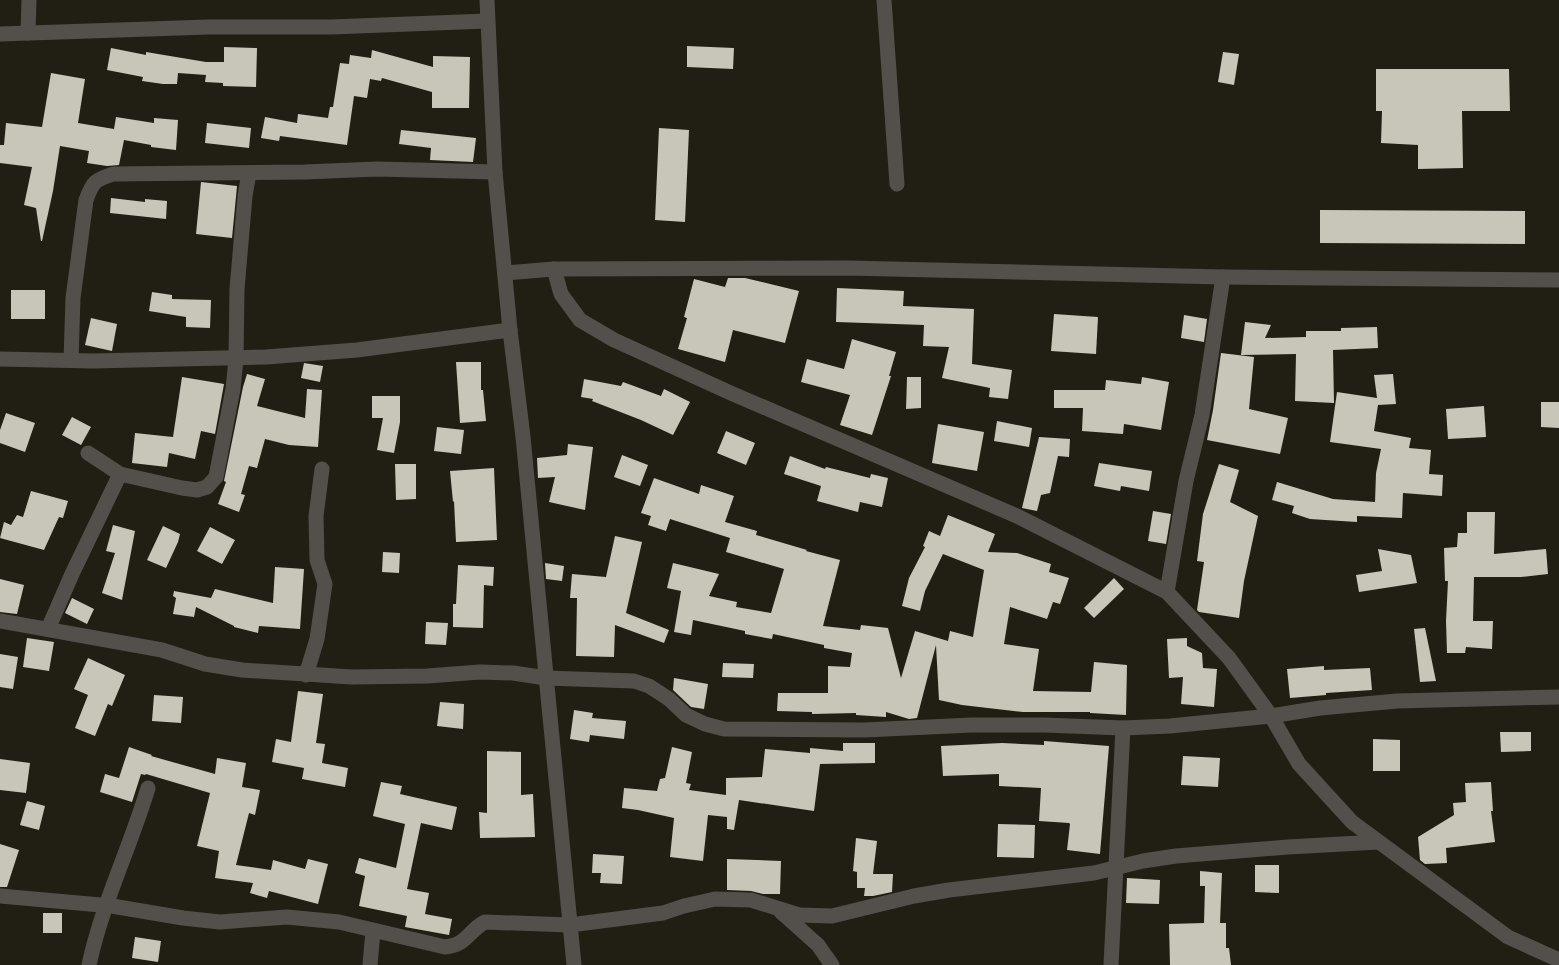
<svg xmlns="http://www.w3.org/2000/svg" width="1559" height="965" viewBox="0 0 1559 965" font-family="'PT Sans',sans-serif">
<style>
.building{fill:#c8c6b8}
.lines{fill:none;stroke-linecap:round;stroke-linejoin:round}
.street{stroke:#53504b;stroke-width:15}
</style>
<rect width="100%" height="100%" fill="#211f14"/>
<g class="building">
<polygon points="687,46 734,48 733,69 687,67"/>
<polygon points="224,47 257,48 256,87 223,86 223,83 205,82 206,75 178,73 177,84 163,84 142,81 143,77 107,70 111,48 146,55 146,52 206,62 224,62"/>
<polygon points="372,50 433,67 433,56 470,57 469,108 432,108 432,92 382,78 381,81 370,79 367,98 354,96 347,145 280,136 279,141 261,138 265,117 297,123 298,114 328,118 330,107 333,107 340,63 349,64 350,55 371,58"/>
<polygon points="1223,52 1239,54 1234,85 1218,82"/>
<polygon points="1376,69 1509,69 1510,111 1462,111 1463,168 1418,169 1418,145 1381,143 1382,111 1376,111"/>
<polygon points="51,73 85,79 78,123 114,129 116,117 154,123 154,118 178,120 176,150 151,147 151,145 124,140 119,165 107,166 87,163 89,151 60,146 53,191 42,241 41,241 36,208 24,205 32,167 0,163 0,145 4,145 6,123 42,127"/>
<polygon points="207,123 251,128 249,148 205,143"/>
<polygon points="659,128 689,130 685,222 655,220"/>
<polygon points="401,130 476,138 473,162 430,160 431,148 399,144"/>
<polygon points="201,182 237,186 232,238 196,234"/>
<polygon points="111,198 145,202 145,199 167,201 166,219 110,213"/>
<polygon points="1320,210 1525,211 1525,244 1320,243"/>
<polygon points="728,278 745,278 799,291 785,343 733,330 725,362 678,349 687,318 684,317 694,279 725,287"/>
<polygon points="837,288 904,291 903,306 974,309 972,364 1012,370 1008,399 989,397 990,388 942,378 949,347 923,346 924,325 836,322"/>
<rect x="11" y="290" width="34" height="29"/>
<polygon points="152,292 172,295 172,299 211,300 210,328 186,327 186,317 149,311"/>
<polygon points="1054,314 1098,317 1096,354 1051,351"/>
<polygon points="1184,315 1207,319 1204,342 1181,338"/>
<polygon points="91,318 117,324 112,351 85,345"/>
<polygon points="1245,322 1271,325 1265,338 1306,337 1306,331 1341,331 1341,328 1377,327 1378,348 1333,350 1334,403 1295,401 1296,354 1241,355"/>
<polygon points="852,339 896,352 889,376 891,376 872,435 840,425 850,395 801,382 807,359 844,369"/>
<polygon points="1221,353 1254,357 1249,409 1288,418 1280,454 1207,440 1213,410"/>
<polygon points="456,362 481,362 481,390 483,390 486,421 460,423"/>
<polygon points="304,363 323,366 320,382 301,378"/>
<polygon points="247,374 265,379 257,406 305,418 307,389 322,390 318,447 289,445 265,439 257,468 249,466 241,494 245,495 239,512 218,504 226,482 224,481 243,387"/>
<polygon points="1393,374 1396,404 1378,405 1374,431 1411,438 1409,448 1431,450 1429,474 1443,475 1442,496 1403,493 1402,518 1357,516 1357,522 1310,519 1292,513 1294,506 1272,500 1277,482 1333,499 1375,502 1376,473 1381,449 1330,442 1337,392 1377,398 1374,375"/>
<polygon points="182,377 224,384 215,434 201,431 195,459 169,453 167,467 132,463 135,433 173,437"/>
<polygon points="907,377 921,377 921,408 906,409"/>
<polygon points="1142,377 1169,382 1161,430 1124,424 1123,434 1082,431 1083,408 1054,408 1054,390 1105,390 1106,380 1141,384"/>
<polygon points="584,379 621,386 623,382 661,396 664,389 690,402 673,435 641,420 592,401 593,399 581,397"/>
<polygon points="372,396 400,396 400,422 394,453 377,450 383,418 372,418"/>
<polygon points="1541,402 1559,402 1559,428 1541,427"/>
<polygon points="1484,406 1486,437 1448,439 1446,409"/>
<polygon points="6,413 35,423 25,452 0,443 0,430"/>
<polygon points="72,417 91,427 81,445 62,435"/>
<polygon points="997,421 1032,428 1029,447 994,441"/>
<polygon points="938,424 984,432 977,471 932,463"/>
<polygon points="437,427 464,430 461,454 434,451"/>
<polygon points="726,431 755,443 746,465 717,453"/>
<polygon points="1039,437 1070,439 1069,457 1058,456 1050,493 1041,495 1037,511 1022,508"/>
<polygon points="568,444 593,447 585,510 549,502 555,477 538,478 537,458 567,455"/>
<polygon points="622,455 648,465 640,486 614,477"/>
<polygon points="790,456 825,469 826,467 870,478 871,474 888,478 882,507 860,502 858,512 817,501 821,486 784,474"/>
<polygon points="1099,463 1152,471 1149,491 1121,486 1120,491 1094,486"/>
<polygon points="395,464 416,464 416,499 396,500"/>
<polygon points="1219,464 1239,470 1230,502 1258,516 1244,581 1239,618 1199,612 1197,610 1204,562 1197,561 1203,514"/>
<polygon points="494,468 497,540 456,542 454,501 453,502 450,471"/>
<polygon points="654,478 699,494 701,485 734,496 725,522 757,531 756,535 807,550 806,551 840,560 823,626 860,630 861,625 888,628 901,678 915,631 948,641 950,631 973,637 984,570 943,554 925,591 920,611 902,606 909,578 925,547 923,546 929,531 940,536 948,515 995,534 988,552 1017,553 1051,564 1049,572 1069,578 1060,604 1053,602 1047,619 1010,607 1004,644 1039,649 1033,691 1091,692 1094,662 1127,665 1126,715 1090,713 1090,712 1023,712 962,705 939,700 936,645 917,718 909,719 886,712 886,717 856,715 856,713 812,714 812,712 777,711 778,693 828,693 828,666 850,667 852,653 824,648 824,645 773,634 772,639 745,634 745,631 693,620 691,635 674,632 681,591 667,588 673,563 719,574 709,596 737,602 736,607 771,613 784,569 726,552 730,538 670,519 666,531 648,525 651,516 641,513"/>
<polygon points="31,491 68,501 63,518 59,517 44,550 0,538 4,522 11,525 17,515 23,517"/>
<polygon points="1153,511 1171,514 1166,544 1148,541"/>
<polygon points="1467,512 1495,512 1494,554 1546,549 1548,574 1521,577 1474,577 1473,621 1493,621 1492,649 1466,647 1465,653 1447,653 1446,621 1448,581 1445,581 1444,548 1457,547 1458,533 1467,533"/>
<polygon points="113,525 135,531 122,600 102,593 115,553 106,551"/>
<polygon points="163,526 180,534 178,542 166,568 147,560"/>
<polygon points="210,527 235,540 222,564 197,551"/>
<polygon points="615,536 642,542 626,613 669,630 664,643 615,625 614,657 576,656 577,598 570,598 572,574 606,577"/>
<polygon points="1378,549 1411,555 1417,583 1359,592 1356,575 1382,571"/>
<polygon points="383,552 400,553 399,573 382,572"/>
<polygon points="545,563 564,566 562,581 546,579"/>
<polygon points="458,565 494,567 493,586 484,585 483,628 453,627 453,604 456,604"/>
<polygon points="275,567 304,569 300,629 259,626 258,633 234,627 234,626 196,607 194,617 173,614 176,598 173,596 174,591 211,598 215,589 273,603"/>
<polygon points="1114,578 1124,589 1094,618 1084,608"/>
<polygon points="0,579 24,585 17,614 0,612"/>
<polygon points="72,598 94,609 87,624 65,613"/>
<polygon points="426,622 448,623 446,645 425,644"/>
<polygon points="1425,628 1436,681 1420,682 1414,629"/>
<polygon points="27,638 54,642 49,671 23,667"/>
<polygon points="1187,638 1187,646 1202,653 1203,668 1217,669 1214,707 1181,704 1183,677 1169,678 1167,639"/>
<polygon points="0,654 18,657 13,689 0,687"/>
<polygon points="88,658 125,675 112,706 108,704 95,736 75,728 88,695 74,689"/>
<polygon points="723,663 754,664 753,678 722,677"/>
<polygon points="1324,666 1324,670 1370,668 1372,690 1326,693 1326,695 1290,698 1287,669"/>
<polygon points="674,678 708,684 704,709 691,707 673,690"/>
<polygon points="298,691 323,694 316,743 325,744 322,763 348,768 345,787 302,779 304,768 272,762 276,739 291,742"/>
<polygon points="154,695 183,697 181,723 152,721"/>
<polygon points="440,702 464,704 463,729 437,726"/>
<polygon points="574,710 593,713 592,718 626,721 624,739 590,735 589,742 570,739"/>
<polygon points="1500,732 1531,732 1531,751 1501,752"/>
<polygon points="1373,739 1400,740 1400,771 1373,771"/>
<polygon points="1044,741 1109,746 1100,854 1067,850 1070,824 1069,823 1039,821 1041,788 999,786 999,774 943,776 941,746 1002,743 1044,745"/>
<polygon points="843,743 875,743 875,763 820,764 814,811 739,800 734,830 727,829 727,817 708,815 703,861 670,857 674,818 638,810 622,808 624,788 657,791 660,779 665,778 672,747 692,752 686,783 691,784 689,790 726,795 726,778 762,777 765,749 810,753 810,748 843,751"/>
<polygon points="129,747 152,755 151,756 215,774 217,758 246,763 242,787 260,790 255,815 249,813 236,865 271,870 273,860 305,869 308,859 328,864 318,904 269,891 267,898 250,893 253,883 215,878 219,851 197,846 210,793 146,774 145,775 141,774 132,802 100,792 105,774 119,778"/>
<polygon points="487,751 521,752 521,795 533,794 535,837 480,838 479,812 487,813"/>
<polygon points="1183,756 1220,758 1218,787 1181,785"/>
<polygon points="0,759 30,763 26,793 0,790"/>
<polygon points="381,782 402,786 400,794 457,807 452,830 421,823 407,889 429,893 425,914 452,919 449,935 405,927 407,916 359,906 365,876 355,873 359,858 396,868 405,824 373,816"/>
<polygon points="1491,782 1493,811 1491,811 1495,842 1446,848 1447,863 1425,864 1420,860 1418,837 1454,815 1453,803 1466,802 1465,783"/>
<polygon points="27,801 45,806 39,830 20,825"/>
<polygon points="998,824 1035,825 1034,858 997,857"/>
<polygon points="856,838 877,841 873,874 893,874 892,892 873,896 864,896 865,888 857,888 857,872 853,871"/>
<polygon points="0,844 19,850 7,887 0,887"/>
<polygon points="593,854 624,856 622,884 600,883 601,873 592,873"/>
<polygon points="727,859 781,861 780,894 763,894 751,891 727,890"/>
<polygon points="1255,865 1279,865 1279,893 1255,892"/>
<polygon points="1200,871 1222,873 1220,923 1226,923 1226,948 1229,948 1231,965 1170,965 1169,924 1204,923 1205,886 1200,886"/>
<polygon points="1127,878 1160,880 1159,904 1126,903"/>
<rect x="43" y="913" width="19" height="20"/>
<polygon points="135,937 161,941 158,962 132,958"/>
</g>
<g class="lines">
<g class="street">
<polyline points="487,0 495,172 510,330 523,437 574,965"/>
<polyline points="884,0 897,184"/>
<polyline points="28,33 29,0"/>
<polyline points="0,34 208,27 331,27 487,21"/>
<polyline points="554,269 561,294 580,320 614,340 733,394 1017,516 1167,592 1229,658 1271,716 1299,764 1352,822 1508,937 1559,960"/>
<polyline points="505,273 554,269 848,268 1223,277 1559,280"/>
<polyline points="0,359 93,361 266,357 357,350 510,330"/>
<path d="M71,360L73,298L86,200C93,181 95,180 113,174L305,172L377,169L495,172"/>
<polyline points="88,453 120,474 182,488 197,490 207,487 216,477 233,389 236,359 237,289 245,196 249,173"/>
<polyline points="1167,592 1186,481 1202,415 1223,277"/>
<polyline points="0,621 162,650 205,664 242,670 352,677 427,676 480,672 513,673 546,678 634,681 649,686 669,699 686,715 705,724 724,729 864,730 972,725 1044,725 1123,728 1170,726 1271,716 1320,708 1397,701 1559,697"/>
<polyline points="48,629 72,574 120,474"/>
<polyline points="306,675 317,639 325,584 317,560 316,516 322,469"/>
<path d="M0,896L112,906L183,918L220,922L287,917L339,922L445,947C467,945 468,931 485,922L570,925L663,913L684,906L715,899L751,900L799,915L832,916L914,896L949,890L1094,873L1143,861L1176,856L1288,847L1378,842"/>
<polyline points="781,912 818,945 832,965"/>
<path d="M89,965C102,904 130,848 148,788"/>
<polyline points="370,965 373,931"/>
<polyline points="1111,965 1123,728"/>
</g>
</g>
</svg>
